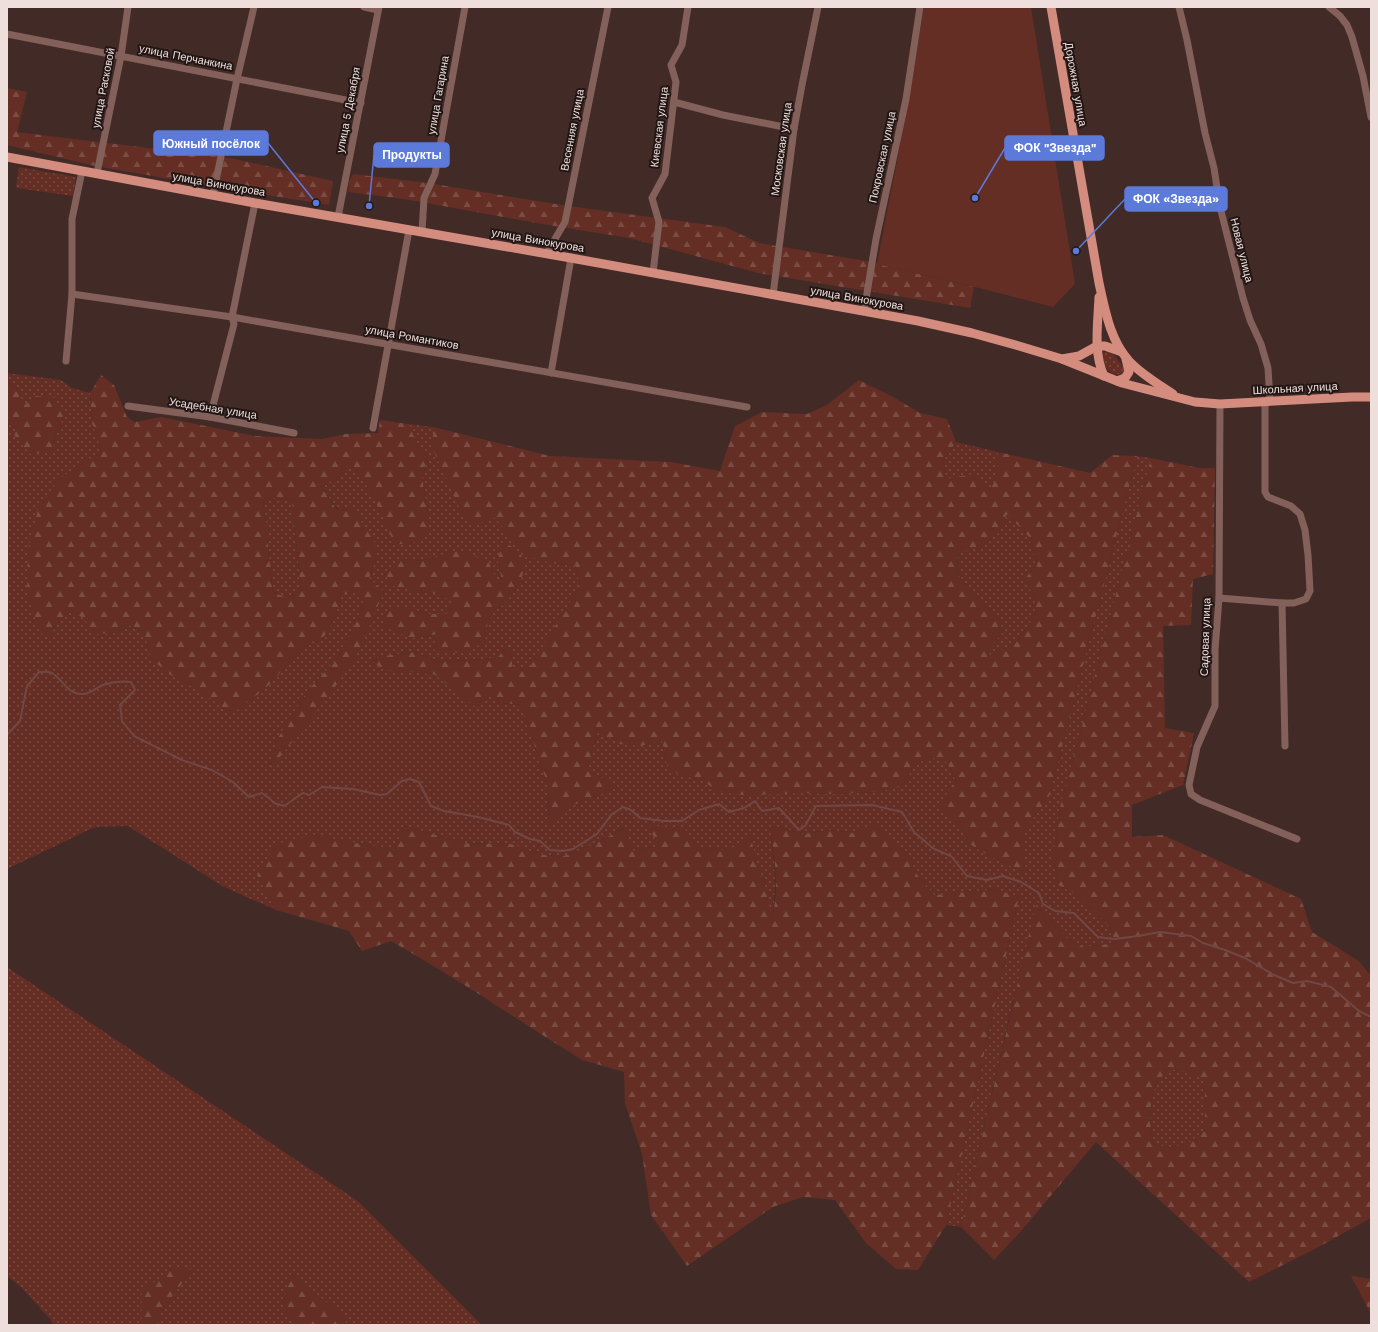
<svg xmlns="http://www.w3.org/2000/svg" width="1378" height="1332" viewBox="0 0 1378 1332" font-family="'Work Sans',sans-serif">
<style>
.grass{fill:url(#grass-dots);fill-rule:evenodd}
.forest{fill:url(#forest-firs);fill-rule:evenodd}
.garden{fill:#642e24}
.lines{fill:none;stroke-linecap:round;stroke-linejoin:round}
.stream{stroke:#714643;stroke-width:2}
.minor{stroke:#836059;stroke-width:7}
.major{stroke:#d38c7e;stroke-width:9}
.labels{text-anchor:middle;stroke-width:4;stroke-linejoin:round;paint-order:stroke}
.street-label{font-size:11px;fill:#efdfdc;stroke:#211614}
.leader{fill:none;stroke:#5c7ad9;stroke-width:1.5}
.callout-dot{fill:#5c7ad9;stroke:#211614;stroke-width:1.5}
.callout{fill:#5c7ad9;stroke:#5c7ad9;stroke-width:1.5}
.callout-label{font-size:12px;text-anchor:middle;font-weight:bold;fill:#fff}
</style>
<defs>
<pattern id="grass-dots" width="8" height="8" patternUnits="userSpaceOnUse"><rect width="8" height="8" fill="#642e24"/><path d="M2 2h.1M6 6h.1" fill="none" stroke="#7a4c43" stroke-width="1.8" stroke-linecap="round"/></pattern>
<pattern id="forest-firs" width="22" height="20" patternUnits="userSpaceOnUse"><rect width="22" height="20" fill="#642e24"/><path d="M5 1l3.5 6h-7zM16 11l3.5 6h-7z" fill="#7a4c43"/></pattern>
</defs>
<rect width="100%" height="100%" fill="#422a26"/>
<g class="grass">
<polygon points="19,167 76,177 73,196 16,188"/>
<path d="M1107,351L1114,355L1125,369L1124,373C1108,378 1105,367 1102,354Z"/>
<path d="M7,373L61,380L72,388L90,393L92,423L102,452L83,463L60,478L50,637L54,628L69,612L82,616L96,634L117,633L131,625L144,633L152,660L215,701L230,715C244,704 262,693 274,680C291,662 295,646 322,640L334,619L342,595L355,592L363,602L357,621L336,660L309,689L276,741L271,767L291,743L377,608L384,592L369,578L376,560L321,487L339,476L349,462C371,485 382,516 395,544L427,510L422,477L428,457L417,445L409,424L433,427V449L447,478L551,563L576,566L580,586L531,667L513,671L510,644L497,658L440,662L415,652L382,656L372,661L409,672L434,674L476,707L492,694L503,703L521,705L548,786L549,823L576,804L618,787L588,770L592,750L598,732L641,746L662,740L667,766L679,775L699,779L720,792L807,793L833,794L879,792L897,786L904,783L915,765L929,757L946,761L956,781L945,814L961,827L968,843L986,854L1023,872L1025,863V829L1049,797L1137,456L1151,458L1080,734L1060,807L1053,858L1058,885L1072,892L1105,921L1116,943L1084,947L1067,939L1037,905L1010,1014L961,1227L946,1225L1019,897L996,889L934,895L918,876L906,852L875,825L853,833L832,830L803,834L778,827L770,828C775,862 777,887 772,920L765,886L756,862L751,838L725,850L698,849L648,825L659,846L632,851L625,827L591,846L561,857L538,854L511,844L464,843L405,826L394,850L313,835L257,875L276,910L224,887L128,826L95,827L7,869V424L18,428L53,451L56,435L61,426L23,406L16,387L10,380H7ZM456,551L489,563L498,584L502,582L498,560L516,590L503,605L493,611L487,625L485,641L430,649L440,634L412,638L410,609L426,614H448L452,601L438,594L419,592L408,588L403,559L419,561Z"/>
<polygon points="956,442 998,452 997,473 991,492 946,479 943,461"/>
<polygon points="277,498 292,500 301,592 287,598 273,592 263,499"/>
<polygon points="1007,514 1029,537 1037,566 1024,579 1036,599 1034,617 1017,642 990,656 988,650 1003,632 999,621 959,576 958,551 980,548 999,532"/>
<polygon points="7,967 358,1201 482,1325 347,1325 342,1315 291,1274 283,1305 293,1325 158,1325 159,1314 192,1270 142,1291 142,1325 53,1325 50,1319 22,1288 7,1276"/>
<polygon points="1169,1068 1205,1078 1205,1129 1191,1142 1171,1148 1153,1144 1150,1126 1151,1102 1155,1085"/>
</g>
<g class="forest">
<polygon points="7,88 27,92 17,132 230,158 333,181 329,205 222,188 95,166 7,145"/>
<polygon points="353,174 428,183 568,206 725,227 759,243 866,261 974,287 970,308 758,273 629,238 542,224 410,200 348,192 349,181"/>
<path d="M101,375L114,385L127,417L135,422L161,417L255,436L322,439L346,434L378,433L380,420L409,424L417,445L428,457L422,477L427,510L428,530L416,542L395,545C382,516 371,485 349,462L339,476L321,487L337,510L352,507L375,543L376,560L369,578L384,592C373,615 365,642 351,664C327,700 298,734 271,768L276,741L309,689L336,660L357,621L363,602L355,592L342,595L334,619L322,640C295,646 291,662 274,680C262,693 244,704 230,715L215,701L196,689L175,678L152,660L144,633L131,625L117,633L96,634L82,617L69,612L54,628L50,637H43L27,595L28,551L38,509L60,478L83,463L102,452L92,423L90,393ZM277,498L292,500L301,592L287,598L273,592L263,499Z"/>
<polygon points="7,380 10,380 16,387 23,406 36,396 55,398 63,414 61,426 56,435 53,451 30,454 14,435 18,428 7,424"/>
<path d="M859,380L893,397L920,413L947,419L956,442L943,461L946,479L973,474L990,492L997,473L998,452L1090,473L1112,455L1137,456L1049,797L1025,829V863L1023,872L986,854L968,843L961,827L945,814L938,806L956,780L946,761L929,757L915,765L904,783L897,786L879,792L833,794L807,793L742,795L720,792L699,779L679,775L667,766L662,740L641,746L620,744L598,732L592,750L588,770L618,787L576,804L549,824L548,786L521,705L503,703L492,694L476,707L434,674L384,670L372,661L382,656L415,652L440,662L497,658L510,644L513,670L530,667L580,586L576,566L552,563L528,557L495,518L474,525L460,510L433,449V427L550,456L671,462L720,471L735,426L762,412L807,414L827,405ZM1007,514L1029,537L1037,566L1024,579L1036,599L1034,617L1017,642L990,656L988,650L1003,632L999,621L959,576L958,552L980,548L999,532Z"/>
<path d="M1151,458L1199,468H1215L1213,574L1193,579L1191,625L1163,626L1165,728L1194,733L1183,785L1132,805V837L1163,835L1301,899L1312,932L1359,961L1371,976V1219H1369L1315,1249L1249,1282L1096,1142L1022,1230L994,1260L961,1227L1036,904L1067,939L1084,947L1116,943L1105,921L1072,892L1058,885L1053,858L1060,807L1080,734ZM1169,1068L1205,1079V1129L1191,1142L1171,1148L1153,1144L1150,1126L1151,1102L1155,1085Z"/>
<path d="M502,542C510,545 519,550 523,559C529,572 513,596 503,605C500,607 495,609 493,612C487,620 486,632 485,641L466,654L430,649L439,634L412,638L384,627V618L391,608L410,609L426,614H448L451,601L438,594L419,592L388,585L387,572L403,558L419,561L456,551L468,553L489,563L499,584L502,582L498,560Z"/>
<path d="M875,824L906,852L918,876L934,895L996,889L1019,897L946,1225L918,1270L896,1269L866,1243L835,1200L803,1197L773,1207L687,1266L651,1215L642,1154L625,1103L624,1072L582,1060L536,1031L482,996L437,968L391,941L362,951L349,931L276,910L257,875L276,844L313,835L394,850L405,826L464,843L511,844L538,854L561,857L591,846L626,827L632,851L659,846L647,825L685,829L698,849L725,850L751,837L756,862L765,886L772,919C779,889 775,858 770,828L778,827L803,834L832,830L853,833Z"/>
<polygon points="173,1268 192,1270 159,1314 158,1325 142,1325 142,1291"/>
<polygon points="291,1274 342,1315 347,1325 293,1325 283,1305"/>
<polygon points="1351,1276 1371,1279 1371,1314"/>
</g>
<polygon class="garden" points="924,7 1031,7 1075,284 1053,307 983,289 877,264 909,99"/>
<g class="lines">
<path class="stream" d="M7,735L20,721L27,686L39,672C43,672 48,671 52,673C62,679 68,694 81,694C89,695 96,688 103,685C112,682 122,681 131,682L135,690L120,705L122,721L134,736L182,760L212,770L233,782L249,797L262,793L270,799L274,803L284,806L303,793L309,795L322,787L353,789L380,795L387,794L402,781L410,779L419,782L431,806L444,811L478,817L509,825L515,832L530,839L540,841L550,850L563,851L573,849L597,834L611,815L623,807L631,810L640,818L664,821H682L699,810L719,804L729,812L744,808L755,801L762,811L779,808L799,830L805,826L816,806L872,805L902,812L914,832L934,849L951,856L967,876L987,880L1003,876L1021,882L1039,893L1043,904L1055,911L1074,913L1098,937L1114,939L1138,936L1160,932L1191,936L1203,943L1225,950L1245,958L1274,975L1293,983L1307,981L1331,987L1359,1011L1371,1017"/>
<g class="minor">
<polyline points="364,7 378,10"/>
<polyline points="1179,7 1187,40 1205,133 1214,168 1220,207 1243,298 1250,320 1261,344 1268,368 1270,401"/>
<polyline points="1329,7 1340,16 1347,25 1352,37 1363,76 1371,117"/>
<polyline points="7,34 361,103"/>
<polyline points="674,102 723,115 794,129"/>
<polyline points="97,173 121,56 128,7"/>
<polyline points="213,195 237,79 254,7"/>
<polyline points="338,217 379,7"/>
<polyline points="422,232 424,198 435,174 465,7"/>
<polyline points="546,254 565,222 608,7"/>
<polyline points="653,273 659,222 652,198 665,174 676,82 671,65 682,45 688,7"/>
<polyline points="72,294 232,317 747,407"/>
<polyline points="773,295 794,129 802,85 818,7"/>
<polyline points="864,311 876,239 906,99 920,7"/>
<polyline points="66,361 72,294 72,219 82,171"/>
<polyline points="551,373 571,258"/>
<polyline points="1265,402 1265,492 1268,497 1291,506 1300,514 1305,530 1308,555 1310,591 1306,599 1294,603 1282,603 1285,746"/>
<polyline points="1220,404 1219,598 1215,650 1215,706 1197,747 1189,785 1191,794 1200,800 1297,839"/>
<polyline points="128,406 210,417 294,433"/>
<polyline points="210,417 234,324 232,317 255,203"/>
<polyline points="373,428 409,230"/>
<polyline points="1219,598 1282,603"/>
</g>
<g class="major">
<path d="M1051,7L1099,283C1105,310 1110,340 1129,361C1141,374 1158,384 1173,394"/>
<polyline points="7,157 255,203 571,258 918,321 972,333 1019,346 1062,359 1122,383 1195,402 1220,404 1352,397 1371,397"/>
<path d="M1099,297C1098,323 1093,353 1104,376"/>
<polyline points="1062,359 1079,356 1097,346 1105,346 1122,352"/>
<polyline points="1117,381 1125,378 1129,372 1126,359"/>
</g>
</g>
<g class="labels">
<g class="street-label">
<text transform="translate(186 57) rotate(11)" y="4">улица Перчанкина</text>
<text transform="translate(1076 84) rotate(80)" y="4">Дорожная улица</text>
<text transform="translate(103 88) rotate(-79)" y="4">улица Расковой</text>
<text transform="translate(438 95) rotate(-80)" y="4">улица Гагарина</text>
<text transform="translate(348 110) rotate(-79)" y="4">улица 5 Декабря</text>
<text transform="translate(659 127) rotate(-83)" y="4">Киевская улица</text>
<text transform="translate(572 130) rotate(-79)" y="4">Весенняя улица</text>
<text transform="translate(781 149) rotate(-82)" y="4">Московская улица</text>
<text transform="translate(882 157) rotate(-78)" y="4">Покровская улица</text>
<text transform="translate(219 184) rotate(10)" y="4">улица Винокурова</text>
<text transform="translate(538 240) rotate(10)" y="4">улица Винокурова</text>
<text transform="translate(1242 250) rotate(76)" y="4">Новая улица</text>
<text transform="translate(857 298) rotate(10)" y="4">улица Винокурова</text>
<text transform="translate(412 337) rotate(10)" y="4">улица Романтиков</text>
<text transform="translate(1295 388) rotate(-3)" y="4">Школьная улица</text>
<text transform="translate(213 408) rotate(9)" y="4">Усадебная улица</text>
<text transform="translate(1205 637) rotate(-88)" y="4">Садовая улица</text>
</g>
</g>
<path class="leader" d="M316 203L268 143M975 198L1005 148M369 206L374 155M1076 251L1125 199"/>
<g class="callout-dot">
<circle cx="316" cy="203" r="4"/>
<circle cx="975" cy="198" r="4"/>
<circle cx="369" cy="206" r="4"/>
<circle cx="1076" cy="251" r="4"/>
</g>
<g class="callout">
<rect x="154" y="131" width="114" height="24" rx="4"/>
<rect x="1005" y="136" width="99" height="24" rx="4"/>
<rect x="374" y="143" width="75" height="24" rx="4"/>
<rect x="1125" y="187" width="102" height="24" rx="4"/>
</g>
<g class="callout-label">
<text x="211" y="148">Южный посёлок</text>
<text x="1055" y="152">ФОК "Звезда"</text>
<text x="412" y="159">Продукты</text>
<text x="1176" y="203">ФОК «Звезда»</text>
</g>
<rect width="1378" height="1332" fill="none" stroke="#efdfdc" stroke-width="16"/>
</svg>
